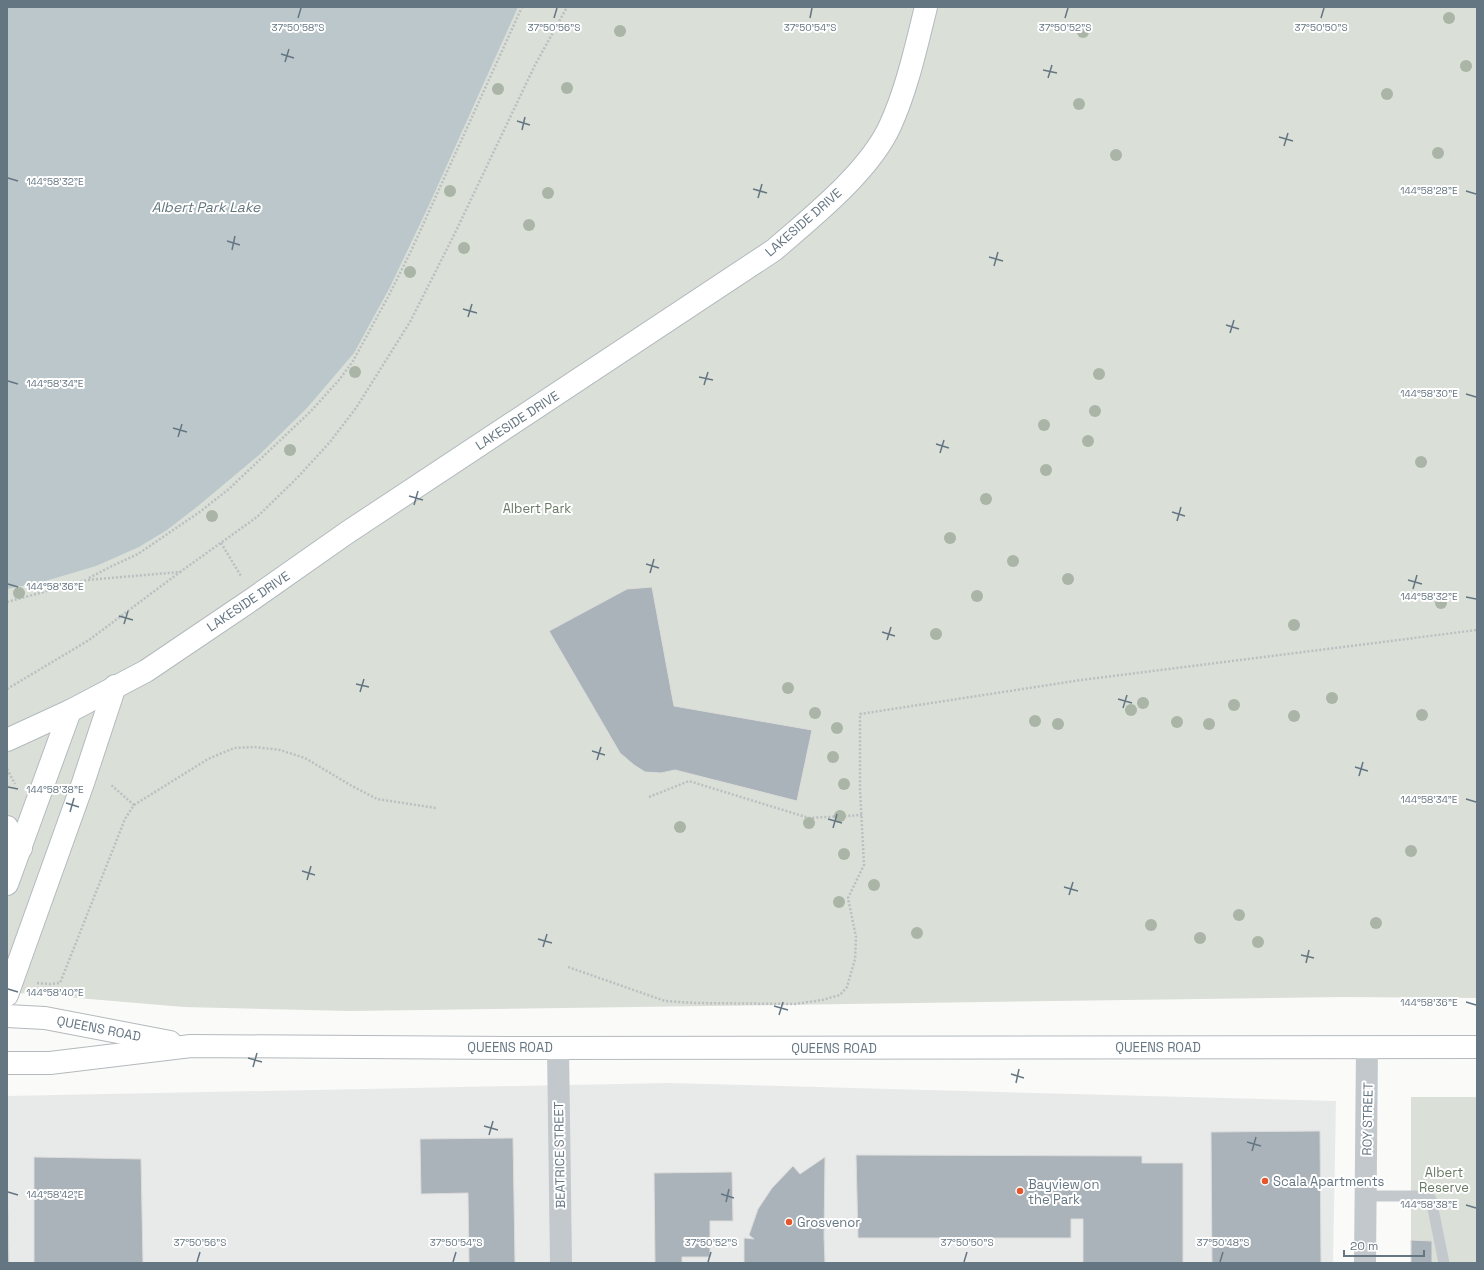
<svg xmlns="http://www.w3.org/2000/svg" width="1484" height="1270" viewBox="0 0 1484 1270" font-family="'Space Grotesk',sans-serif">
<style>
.built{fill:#e8e9e9}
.green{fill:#dadfd7}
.water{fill:#bbc7cb}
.building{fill:#aab3b9;stroke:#dcdcda}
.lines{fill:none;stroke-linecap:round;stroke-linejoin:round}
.secondary-casing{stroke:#b3babf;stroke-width:24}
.highway-casing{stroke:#b4b9bd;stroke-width:24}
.path{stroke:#bbbfc2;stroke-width:2.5;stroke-dasharray:2 2;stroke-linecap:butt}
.lane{stroke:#c3c8cc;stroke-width:11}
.street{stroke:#c3c8cc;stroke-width:22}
.secondary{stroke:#fff;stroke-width:22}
.highway{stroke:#fff;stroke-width:22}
.tree{fill:#aab4a7}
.ticks{fill:none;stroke:#657683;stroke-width:1.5}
.poi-dot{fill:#e4572e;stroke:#fff;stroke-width:1.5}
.labels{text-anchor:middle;stroke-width:4;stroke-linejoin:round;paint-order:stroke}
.street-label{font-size:13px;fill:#657683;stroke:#fff}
.park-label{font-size:13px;fill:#687a64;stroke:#fff}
.poi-label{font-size:13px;fill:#657683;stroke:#fff;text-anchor:start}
.water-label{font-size:14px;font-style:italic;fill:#60757c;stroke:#fff}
.ticks-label{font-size:10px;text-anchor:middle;fill:#657683;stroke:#fff;stroke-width:4;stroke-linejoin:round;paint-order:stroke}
</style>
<rect width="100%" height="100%" fill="#fafaf8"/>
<polygon class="built" points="668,1083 1336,1101 1333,1263 7,1263 7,1096"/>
<g class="green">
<polygon points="7,7 1477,7 1477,998 1343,997 350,1011 184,1007 7,992"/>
<rect x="1411" y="1097" width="66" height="166"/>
</g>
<polygon class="water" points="7,7 518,7 429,205 390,287 354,353 307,408 259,455 198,506 167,530 139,547 96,566 42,582 7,589"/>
<g class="building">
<polygon points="652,587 674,706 812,730 797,801 675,770 661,773 645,772 634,765 620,753 549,631 627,589"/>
<polygon points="1320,1131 1321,1263 1212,1263 1211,1132"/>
<polygon points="513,1138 515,1263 469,1263 468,1193 421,1194 420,1139"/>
<polygon points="856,1155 1142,1156 1142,1163 1183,1163 1183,1263 1083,1263 1083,1219 1071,1219 1071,1238 858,1238"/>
<polygon points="7,1157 9,1263 7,1263"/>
<polygon points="34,1157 141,1159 143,1263 34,1263"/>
<polygon points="825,1157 824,1236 825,1263 744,1263 744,1238 754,1239 749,1235 758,1209 772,1188 793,1166 800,1174"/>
<polygon points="732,1172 733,1221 710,1221 710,1257 682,1257 682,1263 655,1263 654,1173"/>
<polygon points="1411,1240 1432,1241 1432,1263 1411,1263"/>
</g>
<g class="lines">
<g class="secondary-casing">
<g id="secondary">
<path d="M7,740L70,711L146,671L254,598L348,532L774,250C812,217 869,172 890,126C907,89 916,47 926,7"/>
<polyline points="7,827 21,848"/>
<polyline points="7,884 70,711"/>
<polyline points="7,995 83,783 115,686"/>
</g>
</g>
<g class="highway-casing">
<g id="highway">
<polyline points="7,1016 45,1018 170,1042"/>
<polyline points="7,1063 50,1063 191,1046 528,1048 1477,1047"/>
</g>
</g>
<g class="path">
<polyline points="221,543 241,576"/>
<polyline points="89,578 112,566 138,554 201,511 230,488 311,411 339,380 353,361 388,297 411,251 522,7"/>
<polyline points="7,602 87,580 180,572 257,517 298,477 330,442 356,408 410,322 455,233 535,65 567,7"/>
<polyline points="7,689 89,640 180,572"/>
<polyline points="7,769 15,784"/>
<polyline points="649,797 689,781 809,818 862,815"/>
<polyline points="134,805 208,759 234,748 255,747 280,750 305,758 352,786 377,799 436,808"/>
<polyline points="568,967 665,1001 695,1003 795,1004 822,1000 840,995 847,987 855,959 856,937 848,898 864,865 860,789 860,714 1081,680 1477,630"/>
<polyline points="37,983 50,984 60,983 125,819 134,805 110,784"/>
</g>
<polyline class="lane" points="1366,1196 1424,1196 1431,1199 1444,1263"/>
<g class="street">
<polyline points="558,1048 561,1263"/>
<polyline points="1365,1263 1367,1047"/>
</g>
<use href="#secondary" class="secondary"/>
<use href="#highway" class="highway"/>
</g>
<g class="tree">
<circle cx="1449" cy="18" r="6"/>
<circle cx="620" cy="31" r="6"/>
<circle cx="1083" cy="32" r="6"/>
<circle cx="1466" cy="66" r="6"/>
<circle cx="567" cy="88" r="6"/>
<circle cx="498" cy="89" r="6"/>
<circle cx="1387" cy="94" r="6"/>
<circle cx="1079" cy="104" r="6"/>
<circle cx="1438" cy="153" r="6"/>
<circle cx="1116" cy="155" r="6"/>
<circle cx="450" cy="191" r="6"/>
<circle cx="548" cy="193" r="6"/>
<circle cx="529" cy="225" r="6"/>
<circle cx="464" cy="248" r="6"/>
<circle cx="410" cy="272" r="6"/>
<circle cx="355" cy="372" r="6"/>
<circle cx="1099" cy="374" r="6"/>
<circle cx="1095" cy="411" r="6"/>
<circle cx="1044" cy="425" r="6"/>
<circle cx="1088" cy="441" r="6"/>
<circle cx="290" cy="450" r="6"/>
<circle cx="1421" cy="462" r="6"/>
<circle cx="1046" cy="470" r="6"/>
<circle cx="986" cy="499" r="6"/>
<circle cx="212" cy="516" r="6"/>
<circle cx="950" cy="538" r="6"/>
<circle cx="1013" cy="561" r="6"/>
<circle cx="1068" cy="579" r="6"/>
<circle cx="19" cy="593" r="6"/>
<circle cx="977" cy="596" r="6"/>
<circle cx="1441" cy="603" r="6"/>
<circle cx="1294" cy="625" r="6"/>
<circle cx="936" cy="634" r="6"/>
<circle cx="788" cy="688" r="6"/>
<circle cx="1332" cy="698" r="6"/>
<circle cx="1143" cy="703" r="6"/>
<circle cx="1234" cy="705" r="6"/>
<circle cx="1131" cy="710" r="6"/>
<circle cx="815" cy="713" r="6"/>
<circle cx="1422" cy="715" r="6"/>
<circle cx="1294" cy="716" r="6"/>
<circle cx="1035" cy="721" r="6"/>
<circle cx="1177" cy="722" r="6"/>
<circle cx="1058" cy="724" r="6"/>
<circle cx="1209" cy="724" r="6"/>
<circle cx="837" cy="728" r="6"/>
<circle cx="833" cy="757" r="6"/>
<circle cx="844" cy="784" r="6"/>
<circle cx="840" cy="816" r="6"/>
<circle cx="809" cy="823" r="6"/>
<circle cx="680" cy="827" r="6"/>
<circle cx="1411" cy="851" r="6"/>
<circle cx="844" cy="854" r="6"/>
<circle cx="874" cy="885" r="6"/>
<circle cx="839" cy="902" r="6"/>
<circle cx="1239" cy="915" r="6"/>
<circle cx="1376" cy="923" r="6"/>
<circle cx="1151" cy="925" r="6"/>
<circle cx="917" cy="933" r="6"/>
<circle cx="1200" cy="938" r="6"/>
<circle cx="1258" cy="942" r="6"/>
</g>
<path class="ticks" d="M298,18L301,8M554,18L557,8M810,18L812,8M1065,18L1068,8M1321,18L1324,8M281,54L294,58M285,62L289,49M1043,70L1057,73M1048,78L1052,65M517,121L530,125M522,130L525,117M1279,137L1293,141M1284,146L1288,133M8,178L18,181M753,189L767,193M1466,191L1476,194M758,198L762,184M227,241L240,245M232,250L235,236M989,257L1003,261M994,266L998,252M463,309L477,313M468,317L472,304M1226,325L1239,329M1230,333L1234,320M699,377L713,380M8,381L18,384M704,385L708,372M1466,394L1476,397M173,428L187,432M178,437L182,424M936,444L949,448M940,453L944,440M409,496L423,500M414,505L418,491M1172,512L1185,516M1177,521L1181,507M646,564L659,568M650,573L654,559M1408,580L1422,584M8,584L18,587M1413,589L1417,575M1466,597L1476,599M119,616L133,620M124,624L128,611M882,632L895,636M887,640L891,627M356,684L369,687M360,692L364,679M1118,699L1132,703M1123,708L1127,695M592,751L605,755M597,760L601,747M1355,767L1368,771M1359,776L1363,762M8,787L18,789M1466,799L1476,802M66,803L79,807M70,812L74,798M828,819L842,823M833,828L837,814M302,871L315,875M307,880L311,866M1064,887L1078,891M1069,895L1073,882M538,939L552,943M543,947L547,934M1301,955L1314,958M1306,963L1309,950M8,989L18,992M1466,1002L1476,1005M774,1006L788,1010M779,1015L783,1002M248,1058L262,1062M253,1067L257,1053M1011,1074L1024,1078M1016,1083L1019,1069M484,1126L498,1130M489,1135L493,1121M1247,1142L1261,1146M1252,1151L1256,1137M8,1192L18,1195M721,1194L734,1198M726,1202L729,1189M1466,1205L1476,1208M197,1262L200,1252M453,1262L456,1252M708,1262L711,1252M964,1262L967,1252M1220,1262L1223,1252"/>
<g class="poi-dot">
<circle cx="1265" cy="1181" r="4"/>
<circle cx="1020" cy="1191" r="4"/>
<circle cx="789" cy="1222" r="4"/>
</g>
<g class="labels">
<g class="street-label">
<text transform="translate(803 222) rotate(-41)" y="5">LAKESIDE DRIVE</text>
<text transform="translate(517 420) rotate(-33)" y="5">LAKESIDE DRIVE</text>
<text transform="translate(248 601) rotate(-34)" y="5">LAKESIDE DRIVE</text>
<text transform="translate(99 1028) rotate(11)" y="5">QUEENS ROAD</text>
<text x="510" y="1052">QUEENS ROAD</text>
<text x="1158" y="1052">QUEENS ROAD</text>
<text x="834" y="1053">QUEENS ROAD</text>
<text transform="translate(1367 1119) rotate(-89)" y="5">ROY STREET</text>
<text transform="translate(559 1155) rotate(-91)" y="5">BEATRICE STREET</text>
</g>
<g class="park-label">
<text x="537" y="513">Albert Park</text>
<text x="1444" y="1177">Albert<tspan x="1444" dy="15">Reserve</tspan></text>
</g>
<g class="poi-label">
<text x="1273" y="1186">Scala Apartments</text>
<text x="1028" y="1189">Bayview on<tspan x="1028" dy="15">the Park</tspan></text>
<text x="797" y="1227">Grosvenor</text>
</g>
<g class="water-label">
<text x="206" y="212">Albert Park Lake</text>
</g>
</g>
<g class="ticks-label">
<text x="298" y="31">37°50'58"S</text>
<text x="554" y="31">37°50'56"S</text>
<text x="810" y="31">37°50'54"S</text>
<text x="1065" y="31">37°50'52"S</text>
<text x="1321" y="31">37°50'50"S</text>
<text x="55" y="185">144°58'32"E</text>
<text x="1429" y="194">144°58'28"E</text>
<text x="55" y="387">144°58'34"E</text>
<text x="1429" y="397">144°58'30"E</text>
<text x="55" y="590">144°58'36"E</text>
<text x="1429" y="600">144°58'32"E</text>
<text x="55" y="793">144°58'38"E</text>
<text x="1429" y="803">144°58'34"E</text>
<text x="55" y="996">144°58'40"E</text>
<text x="1429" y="1006">144°58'36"E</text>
<text x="55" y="1198">144°58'42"E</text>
<text x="1429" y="1208">144°58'38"E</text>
<text x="200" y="1246">37°50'56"S</text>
<text x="456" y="1246">37°50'54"S</text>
<text x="711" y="1246">37°50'52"S</text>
<text x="967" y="1246">37°50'50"S</text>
<text x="1223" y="1246">37°50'48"S</text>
</g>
<rect width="1484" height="1270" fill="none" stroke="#657683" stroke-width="16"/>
<path d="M1344 1250v6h80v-6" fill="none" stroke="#657683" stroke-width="2"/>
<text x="1350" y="1250" font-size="12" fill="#657683" stroke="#ffffff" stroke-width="3" paint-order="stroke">20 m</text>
</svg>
